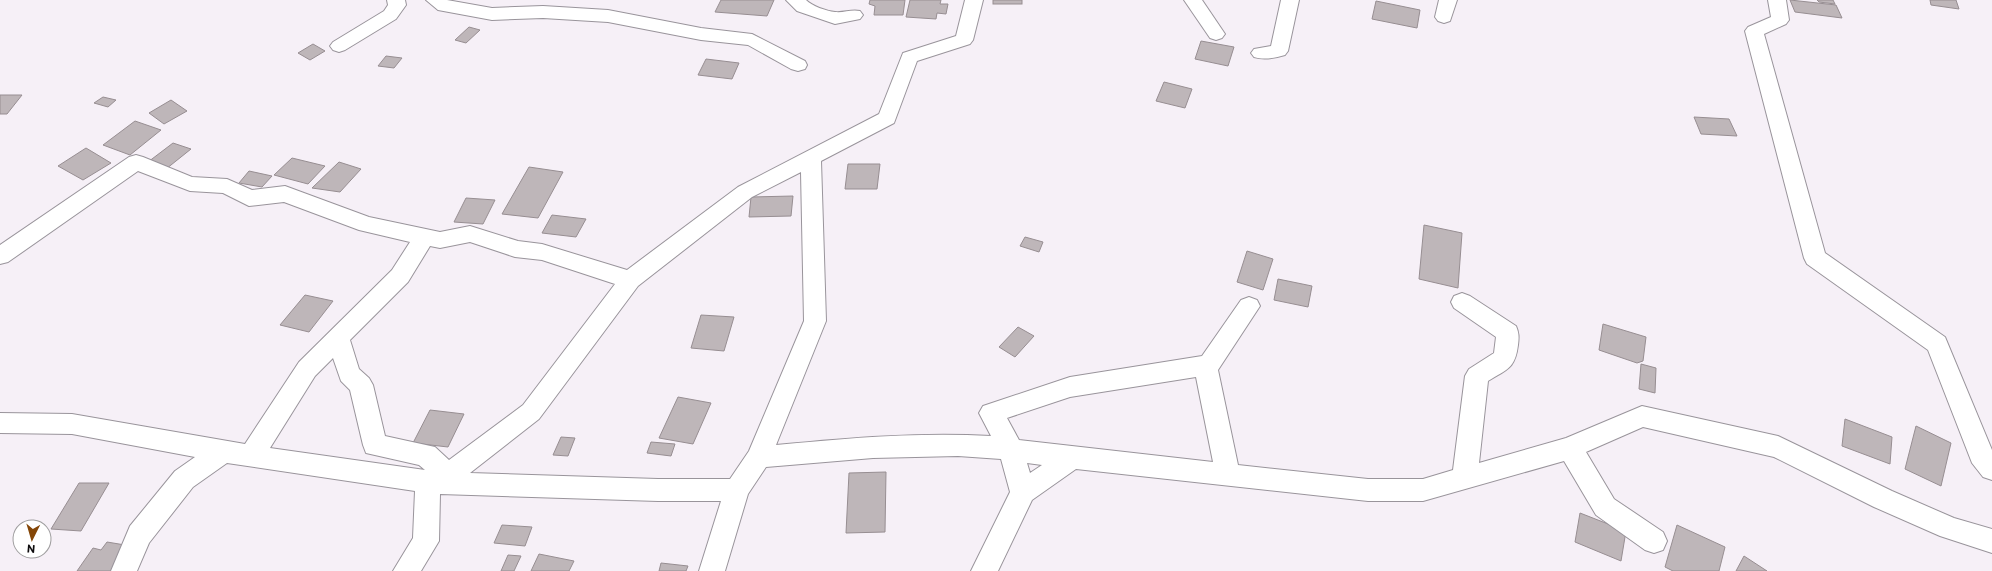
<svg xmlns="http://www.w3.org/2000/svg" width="1992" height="571" viewBox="0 0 1992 571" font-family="Commissioner,sans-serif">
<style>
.building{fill:#beb6b9;stroke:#978e92}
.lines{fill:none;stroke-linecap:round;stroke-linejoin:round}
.minor-casing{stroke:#99949b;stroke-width:2}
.minor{fill:#fff;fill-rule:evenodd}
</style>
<rect width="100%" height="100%" fill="#f6f0f7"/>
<g class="building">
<polygon points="721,0 774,0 767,16 715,12"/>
<polygon points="870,0 905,0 903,15 874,15 875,6 869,4"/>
<polygon points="910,0 941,0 940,4 948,4 946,14 937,13 936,19 906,17"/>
<rect x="993" y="0" width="29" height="4"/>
<polygon points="1790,0 1836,5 1842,18 1795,12"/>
<polygon points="1817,0 1833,0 1835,4 1819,2"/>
<polygon points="1930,0 1956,0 1959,9 1931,5"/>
<polygon points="1376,1 1420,10 1417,28 1372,19"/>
<polygon points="469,27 480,30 466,43 455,40"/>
<polygon points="1201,41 1234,47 1228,66 1195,59"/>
<polygon points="313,44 325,51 310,60 298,53"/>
<polygon points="386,56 402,58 394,68 378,66"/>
<polygon points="706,59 739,63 732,79 698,75"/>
<polygon points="1164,82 1192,89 1185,108 1156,101"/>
<polygon points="0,95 22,95 7,114 0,114"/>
<polygon points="103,97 116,100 108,107 94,103"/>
<polygon points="171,100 187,111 164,124 149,113"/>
<polygon points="1694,117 1729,119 1737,136 1701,134"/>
<polygon points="135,121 161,130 130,155 103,145"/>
<polygon points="173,143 191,149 166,169 148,162"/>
<polygon points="86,148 111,163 83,180 58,166"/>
<polygon points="292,158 325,166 308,184 274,175"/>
<polygon points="339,162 361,169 340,192 312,188"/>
<polygon points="848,164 880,164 877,189 845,189"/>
<polygon points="529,167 563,172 538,218 502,214"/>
<polygon points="249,171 272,176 262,187 239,183"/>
<polygon points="793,196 791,216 749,217 751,197"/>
<polygon points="466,198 495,200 483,224 454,222"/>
<polygon points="552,215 586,219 576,237 542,233"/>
<polygon points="1424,225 1462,233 1458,288 1419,279"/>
<polygon points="1025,237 1043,242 1039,252 1020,246"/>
<polygon points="1247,251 1273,259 1263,290 1237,282"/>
<polygon points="1278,279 1312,286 1308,307 1274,300"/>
<polygon points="305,295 333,301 309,332 280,325"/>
<polygon points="701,315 734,317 724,351 691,348"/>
<polygon points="1603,324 1646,337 1643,361 1637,363 1599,350"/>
<polygon points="1018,327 1034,336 1015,357 999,347"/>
<polygon points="1641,364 1656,368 1655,393 1639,389"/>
<polygon points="678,397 711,403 693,444 659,438"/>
<polygon points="430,410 464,414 448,447 413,443"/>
<polygon points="1845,419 1892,437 1890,464 1842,446"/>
<polygon points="1916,426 1951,443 1941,486 1905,469"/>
<polygon points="561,437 575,438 568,456 553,455"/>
<polygon points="651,442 675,444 671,456 647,453"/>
<polygon points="886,472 885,532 846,533 849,473"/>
<polygon points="79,483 109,483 81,531 51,529"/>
<polygon points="1580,513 1626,531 1621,561 1575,542"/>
<polygon points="502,525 532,527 525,546 494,543"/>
<polygon points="1677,525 1725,547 1719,571 1673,571 1665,567"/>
<polygon points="107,542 125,545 116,571 77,571 93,548 101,550"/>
<polygon points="539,554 574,561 569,571 531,571"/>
<polygon points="508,555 521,556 514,571 501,571"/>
<polygon points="1744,556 1767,571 1736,571"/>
<polygon points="661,563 688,566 686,571 659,571"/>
</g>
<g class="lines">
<g class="minor-casing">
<g id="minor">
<polygon points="387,0 405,0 406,5 396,19 345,50 339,52 333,50 330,46 333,42 384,11 388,5"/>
<polygon points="426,0 447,0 492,8 543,6 608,10 701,28 752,34 805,61 807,65 805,69 798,71 791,69 748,45 701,40 608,22 543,18 492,20 438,10"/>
<path d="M786,0H806C812,6 826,11 835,12C844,13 851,9 860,11L863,15L860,19L835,24L797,11Z"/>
<path d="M965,0H983L973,40L970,44L917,61L894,123L821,161L826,321L776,445C848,438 919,432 991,436L979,413L983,406L1070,377L1202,356L1241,300L1249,297L1257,300L1260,306L1218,370L1238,465L1368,479H1423L1453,470L1465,376L1469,369L1494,353L1496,337L1454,308L1451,302L1454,296L1462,293L1470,296L1516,326C1519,333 1519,337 1518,345C1515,369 1507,369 1488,381L1479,463L1566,438L1642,406L1778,436L1892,491L1954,518L1992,529V553L1940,536L1874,507L1774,457L1643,427L1586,452L1614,499L1663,532L1667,541L1663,550L1654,553L1645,550L1596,515L1564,461L1423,501H1368L1076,469L1032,500L998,571H971L1010,492L1001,459L958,456L873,458L766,467L748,494L725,571H699L721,501H658L440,494L439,541L421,571H393L413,538L415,491L227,463L193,487L149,543L137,571H111L130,526L175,471L195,457L72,434L0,433V413L72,414L245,444L299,362L392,270L410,242L359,230L284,202L249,206L223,193L190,191L138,171L8,262L0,264V245L129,157L136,155L143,157L192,177L227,179L252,190L285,186L369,217L440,232L470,226L518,241L542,244L627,270L738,187L879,114L903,53L956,36ZM801,172L804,321L749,451L730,479H658L470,473L539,419L638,286L752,197ZM470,242L515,257L542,260L615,284L523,405L449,460L435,447L385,436L373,385L369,378L359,369L350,340L408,282L430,246L440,248ZM333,358L341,381L350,390L363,445L366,453L419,465L425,470L270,448L315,376ZM1196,377L1213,462L1019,440L1007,418L1070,397ZM1027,463L1042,465L1030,473Z"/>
<polygon points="1184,0 1202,0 1225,34 1222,38 1216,40 1210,38"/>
<path d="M1281,0H1299L1288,51L1285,55C1275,58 1264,60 1254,57L1251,53L1254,49L1271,46Z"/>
<polygon points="1439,0 1457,0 1450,21 1444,23 1438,21 1435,17"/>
<polygon points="1768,0 1786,0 1789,20 1786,24 1764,34 1825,253 1945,337 1992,450 1992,480 1983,477 1972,463 1928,350 1807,264 1804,258 1745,31 1748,27 1771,17"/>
</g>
</g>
<use href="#minor" class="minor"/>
</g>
<g transform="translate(32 539) rotate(185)"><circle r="19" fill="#ffffff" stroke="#9f9e9f"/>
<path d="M0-3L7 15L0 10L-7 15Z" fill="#844607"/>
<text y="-6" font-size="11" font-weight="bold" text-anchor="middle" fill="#0f0d0f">N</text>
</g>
</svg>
